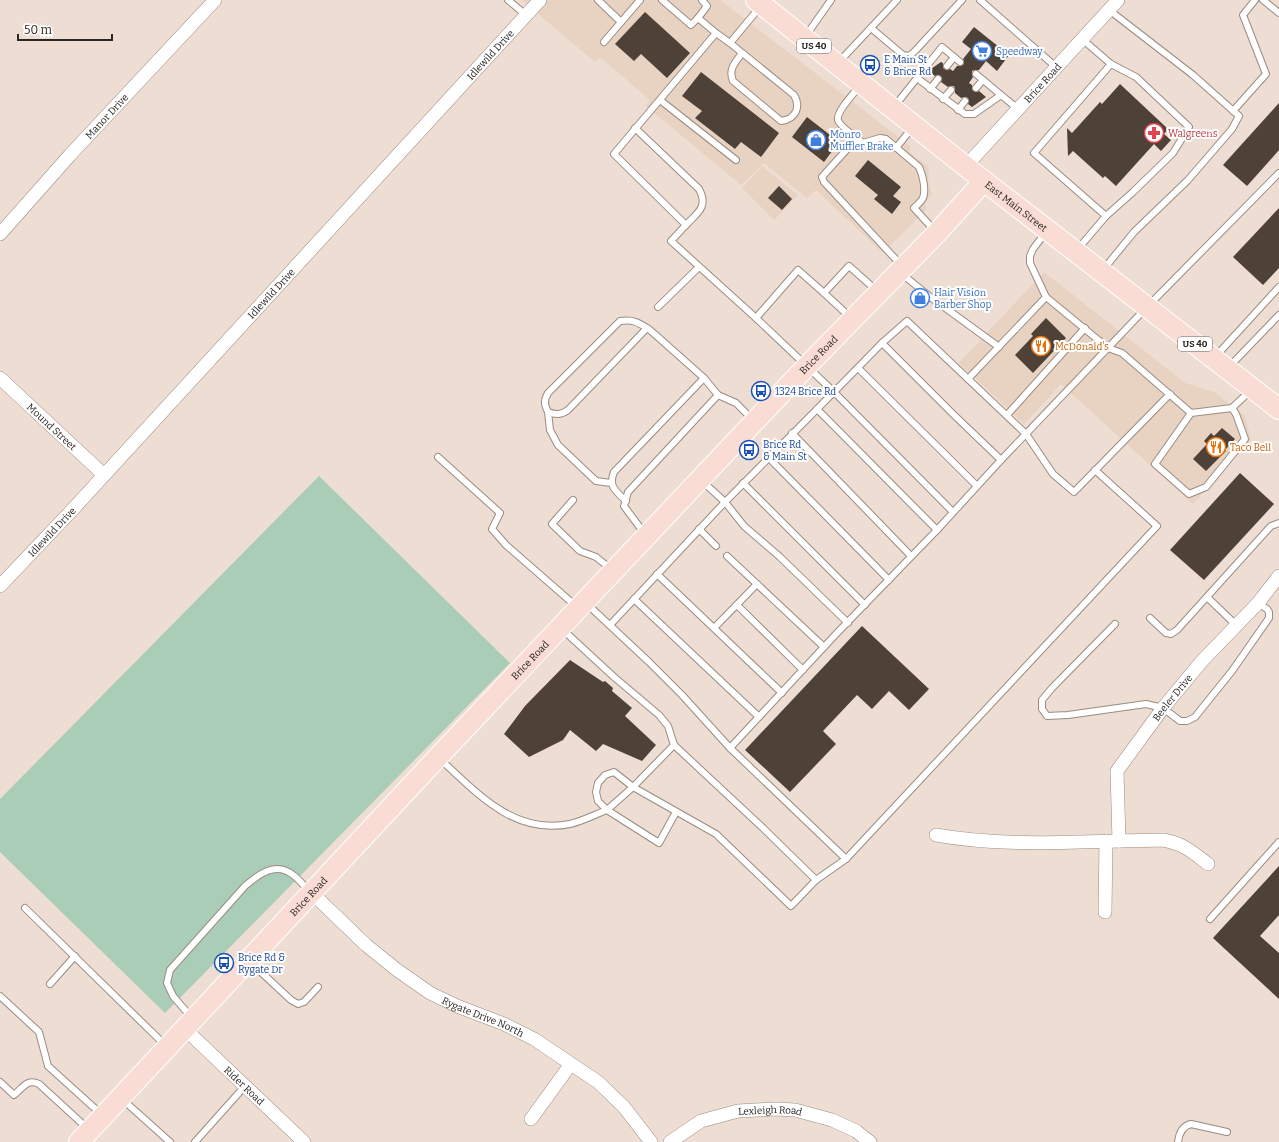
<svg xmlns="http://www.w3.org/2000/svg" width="1279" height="1142" viewBox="0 0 1279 1142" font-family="Bitter,serif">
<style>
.built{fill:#e8d2c2}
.green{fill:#aacdb7}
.building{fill:#4d4138}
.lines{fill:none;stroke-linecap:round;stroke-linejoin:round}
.service-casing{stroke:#9a8c82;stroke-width:8}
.minor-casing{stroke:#9a8c82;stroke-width:14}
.primary-casing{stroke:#fff;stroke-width:22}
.service{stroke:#fff;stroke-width:6}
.minor{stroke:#fff;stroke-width:13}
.primary{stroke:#f9dcd4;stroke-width:20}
.labels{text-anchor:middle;stroke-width:4;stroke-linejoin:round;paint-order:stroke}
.shield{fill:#fff;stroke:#6b6764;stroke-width:1}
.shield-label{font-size:9px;font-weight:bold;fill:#2c2622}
.shop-label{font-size:10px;fill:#366cbe;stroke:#fff;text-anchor:start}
.street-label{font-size:10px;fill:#2c2622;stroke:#fff}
.transit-label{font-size:10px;fill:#164399;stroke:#fff;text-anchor:start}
.health-label{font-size:10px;fill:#be3a42;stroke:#fff;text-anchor:start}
.food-label{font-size:10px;fill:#c56008;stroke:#fff;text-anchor:start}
</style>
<rect width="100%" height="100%" fill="#edddd2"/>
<g class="built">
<polygon points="522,0 720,0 910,146 909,152 929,167 928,181 932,194 925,203 926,210 883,253 816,190 807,198 764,163 741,185 646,106 650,100 600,57 595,62"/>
<polygon points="762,166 798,195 774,220 742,188"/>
<polygon points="1044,272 1185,383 1214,392 1245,416 1251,440 1193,504 1061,384 1024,424 959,363"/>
</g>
<polygon class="green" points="319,476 510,663 165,1013 0,852 0,799"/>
<g class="building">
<polygon points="645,12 690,53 667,78 641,54 634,61 615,44"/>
<polygon points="974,27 1009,55 997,71 986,61 979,70 975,70 972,71 972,75 973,77 969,83 972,85 972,90 976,92 979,91 986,97 972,107 968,104 969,101 968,98 965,97 961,98 955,93 955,89 954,86 950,86 948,87 941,82 942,79 941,76 938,75 935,76 928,71 941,62 943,63 943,68 946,70 950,69 953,71 957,66 963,65 964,62 963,59 971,49 962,42"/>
<polygon points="701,72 779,133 761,157 741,142 735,149 695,118 702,111 682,96"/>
<polygon points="1120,84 1168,129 1164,134 1171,140 1161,151 1154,144 1116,186 1105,176 1103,178 1073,151 1068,156 1067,128 1072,133 1100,102 1102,104"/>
<polygon points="1279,103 1279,150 1247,186 1223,165"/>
<polygon points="807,117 839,142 824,162 792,137"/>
<polygon points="868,160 901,187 893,196 901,202 892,214 874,199 878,195 855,176"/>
<polygon points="779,186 792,199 782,210 768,198"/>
<polygon points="1279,208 1279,268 1263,285 1233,257"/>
<polygon points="1046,318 1066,338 1033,373 1015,355 1033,336 1031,334"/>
<polygon points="1222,428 1235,439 1225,450 1226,451 1206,471 1193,459 1207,444 1204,441 1211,433 1214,436"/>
<polygon points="1240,473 1274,504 1204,580 1170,550"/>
<polygon points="862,626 929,689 909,710 889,691 872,709 857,695 823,731 836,744 790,792 745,750"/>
<polygon points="570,660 603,682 605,681 613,688 612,691 632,708 625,716 656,745 642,761 603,744 596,751 570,730 563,740 529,757 504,734 525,706"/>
<polygon points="1279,866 1279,915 1260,936 1279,953 1279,999 1213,938"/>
</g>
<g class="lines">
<g class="service-casing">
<g id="service">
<polyline points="508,0 526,15"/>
<polyline points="598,0 621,22"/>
<polyline points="662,0 691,25 698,18 716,33"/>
<polyline points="980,0 1056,67"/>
<polyline points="1263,0 1279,13"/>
<polyline points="760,7 730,43 716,33 614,154 686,225 671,241 756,318 834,392 725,502 744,526 780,557 848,623"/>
<polyline points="698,18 707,6 702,0"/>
<polyline points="871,28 903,55 909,56 914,52 962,0"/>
<polyline points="805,37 831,0"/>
<polyline points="604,42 640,0"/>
<path d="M730,43L794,95C801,107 796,119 781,121L733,81C728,69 735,63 742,53"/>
<polyline points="838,63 897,0"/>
<polyline points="947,66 954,57"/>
<polyline points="976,74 1001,95"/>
<polyline points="917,78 942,47 960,62"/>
<path d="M859,87C854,93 836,112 838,120C840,127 857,138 863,143L880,138L886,139L919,167C923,175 926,190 923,198C921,202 917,205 914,208L935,231"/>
<polyline points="976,88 983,80"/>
<polyline points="930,89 938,79"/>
<polyline points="943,99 951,90"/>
<polyline points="660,100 736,160"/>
<polyline points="894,107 917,78 965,114 974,114 1001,95 1018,109"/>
<polyline points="958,110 965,101"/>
<polyline points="1233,111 1266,74 1243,15 1255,0"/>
<path d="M635,128L699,189C709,207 697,213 686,225"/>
<polyline points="857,138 822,177 824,182 902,266"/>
<polyline points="896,148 912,128"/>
<polyline points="1106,216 1034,153 1111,64"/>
<polyline points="1046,232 1033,249 1030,256 1030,263 1046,297 1108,348 1122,353 1191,413 1232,408 1250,391"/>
<polyline points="1077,250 1106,216 1133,192 1173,153 1189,127 1136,77 1111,64 1082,39"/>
<polyline points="1103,270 1134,232 1188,180 1232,129 1239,116 1193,75 1109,10"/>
<polyline points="902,274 929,296 999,347"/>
<polyline points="824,293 851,318"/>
<polyline points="658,307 699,267"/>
<polyline points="756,318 798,270 824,293 849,266 876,290"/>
<path d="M647,328L568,410C561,415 556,415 548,412C544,404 544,400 548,393L620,321C634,319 639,323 650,330L704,378L718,395"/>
<polyline points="882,343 907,321 1026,434 1053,474 1074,492 1170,394"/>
<polyline points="1216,356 1279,287"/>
<polyline points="1229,367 1279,315"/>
<polyline points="858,368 977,486"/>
<polyline points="968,379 1046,297"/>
<polyline points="817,409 937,530"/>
<polyline points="548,412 550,430 558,445 596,481 611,483"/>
<polyline points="1191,413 1155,464 1189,494 1206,487 1245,439 1236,414 1232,408"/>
<polyline points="1007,415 1085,328"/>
<polyline points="792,433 911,556"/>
<polyline points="438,457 500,513 492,529 506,545 577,607"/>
<polyline points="768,457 889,580"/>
<polyline points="743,483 865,605"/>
<polyline points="573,500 552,524 580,551 596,557 611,569"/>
<path d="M626,501C616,491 608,487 614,472L704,378"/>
<polyline points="953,512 834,392 882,343 953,414 1001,460"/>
<polyline points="699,529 716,546"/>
<polyline points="644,533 624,506 628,492 718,395 736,403 753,420"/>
<polyline points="727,556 824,647"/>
<polyline points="657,574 782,693"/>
<polyline points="1207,597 1236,625"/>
<polyline points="634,599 759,717"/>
<polyline points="587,604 649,662 682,695 730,748 837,633 937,530 1001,460 1147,307 1279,173"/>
<polyline points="737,605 803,670"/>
<polyline points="1150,618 1166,633 1171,634 1177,630 1271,526 1279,523"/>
<polyline points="1115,624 1052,688 1042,700 1042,709 1047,716 1068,715 1146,704 1163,708 1180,721 1187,721 1195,717 1232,671 1269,618 1269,612 1267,609 1258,603"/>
<polyline points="610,625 725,502 702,481"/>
<polyline points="714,628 757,584"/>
<polyline points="562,629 614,677 659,715 668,726 674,745 763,828 816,880"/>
<polyline points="674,745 633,787 716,834 791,906 816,880 846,859 730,748"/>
<path d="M440,759C478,794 514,835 570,824C583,821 596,814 607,810L659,843L676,812"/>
<polygon points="614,772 633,787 607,810 598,801 596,792 598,783 605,775"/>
<polyline points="846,859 1157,526 1095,470"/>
<polyline points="25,908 165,1045"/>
<polyline points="1210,919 1279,842"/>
<polyline points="250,962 291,1000 298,1004 304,1002 318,987"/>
<polyline points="50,984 75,956"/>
<polyline points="0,996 39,1032 48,1066 101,1114"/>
<path d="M191,1017L173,996L167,983L170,970L245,886C259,874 276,861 293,875C299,879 304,886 309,891"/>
<path d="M0,1082L14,1095C23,1088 27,1078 39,1084L87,1128"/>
<polyline points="122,1099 170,1142"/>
<polyline points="195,1142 245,1086"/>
<path d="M1178,1142C1179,1134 1182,1126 1191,1124L1227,1132"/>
</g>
</g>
<g class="minor-casing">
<g id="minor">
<path id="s1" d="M966,166L1118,0"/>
<path id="s2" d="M0,234L70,155L215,0"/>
<path id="s3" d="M0,378L104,475"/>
<path id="s4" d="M0,586L74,508L540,0"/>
<path d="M936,835C1010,848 1088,841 1163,840C1184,844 1191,851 1208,864"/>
<path id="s5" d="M1119,841L1117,771L1163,708L1202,661L1258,603L1279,576"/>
<path id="s6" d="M312,893L366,945L397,970L430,993L457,1006L504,1024L534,1039L598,1082L624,1107L651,1142"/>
<polyline points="1105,912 1106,841"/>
<path id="s7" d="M185,1029L304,1142"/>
<polyline points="531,1119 571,1064"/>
<path id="s8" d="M670,1142L701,1121L738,1111L776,1109L795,1110L832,1120L856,1131L870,1142"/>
</g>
</g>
<g class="primary-casing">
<g id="primary">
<path id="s9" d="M756,0L984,181L1279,409"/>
<path id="s10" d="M79,1142L438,757L806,367L937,233L984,181"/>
</g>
</g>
<use href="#service" class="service"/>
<use href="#minor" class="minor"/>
<use href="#primary" class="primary"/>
</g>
<defs>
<g id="supermarket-ring" transform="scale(1)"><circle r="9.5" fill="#fff" stroke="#3f7fe0" stroke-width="1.5"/><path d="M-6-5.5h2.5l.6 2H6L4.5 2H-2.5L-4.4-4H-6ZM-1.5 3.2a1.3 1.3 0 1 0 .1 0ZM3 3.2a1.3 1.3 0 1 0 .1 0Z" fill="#3f7fe0"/></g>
<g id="bus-ring" transform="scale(1)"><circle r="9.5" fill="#fff" stroke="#1a4fb4" stroke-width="1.5"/><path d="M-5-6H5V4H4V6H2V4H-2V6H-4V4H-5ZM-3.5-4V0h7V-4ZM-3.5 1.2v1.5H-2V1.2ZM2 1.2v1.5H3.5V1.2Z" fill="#1a4fb4"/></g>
<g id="pharmacy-ring" transform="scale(1)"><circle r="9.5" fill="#fff" stroke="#e0444e" stroke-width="1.5"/><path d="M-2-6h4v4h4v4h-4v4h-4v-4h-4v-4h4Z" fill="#e0444e"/></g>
<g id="shop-ring" transform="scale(1)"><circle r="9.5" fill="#fff" stroke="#3f7fe0" stroke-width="1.5"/><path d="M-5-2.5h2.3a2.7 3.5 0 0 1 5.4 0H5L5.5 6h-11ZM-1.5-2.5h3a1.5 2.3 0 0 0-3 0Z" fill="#3f7fe0"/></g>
<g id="restaurant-ring" transform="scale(1)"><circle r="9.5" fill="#fff" stroke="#e8710a" stroke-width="1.5"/><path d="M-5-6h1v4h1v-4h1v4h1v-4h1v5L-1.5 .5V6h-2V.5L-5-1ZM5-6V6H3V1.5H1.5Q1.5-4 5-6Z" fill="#e8710a"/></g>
</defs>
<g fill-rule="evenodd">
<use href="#supermarket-ring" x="982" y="51"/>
<use href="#bus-ring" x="870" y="65"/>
<use href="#pharmacy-ring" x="1154" y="133"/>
<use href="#shop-ring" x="816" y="140"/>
<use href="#shop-ring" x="920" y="298"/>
<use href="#restaurant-ring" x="1041" y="346"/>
<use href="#bus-ring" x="761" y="391"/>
<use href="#restaurant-ring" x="1216" y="447"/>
<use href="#bus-ring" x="749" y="450"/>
<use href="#bus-ring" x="224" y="963"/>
</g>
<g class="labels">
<g class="shield">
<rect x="797" y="39" width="34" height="14" rx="3"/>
<rect x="1178" y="337" width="34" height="14" rx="3"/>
</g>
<g class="shield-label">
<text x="814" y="49">US 40</text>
<text x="1195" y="347">US 40</text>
</g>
<g class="shop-label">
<text x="996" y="55">Speedway</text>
<text x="830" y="138">Monro<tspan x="830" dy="12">Muffler Brake</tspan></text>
<text x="934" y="296">Hair Vision<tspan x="934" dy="12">Barber Shop</tspan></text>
</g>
<g class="street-label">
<text dy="4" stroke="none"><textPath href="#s4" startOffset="723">Idlewild Drive</textPath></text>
<text dy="4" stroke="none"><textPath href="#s1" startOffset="113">Brice Road</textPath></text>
<text dy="4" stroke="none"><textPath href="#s2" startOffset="159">Manor Drive</textPath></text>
<text dy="4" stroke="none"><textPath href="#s9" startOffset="332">East Main Street</textPath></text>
<text dy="4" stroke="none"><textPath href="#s4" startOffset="399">Idlewild Drive</textPath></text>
<text dy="4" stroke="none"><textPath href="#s10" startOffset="1080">Brice Road</textPath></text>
<text dy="4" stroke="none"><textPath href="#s3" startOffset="71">Mound Street</textPath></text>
<text dy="4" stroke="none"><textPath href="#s4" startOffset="75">Idlewild Drive</textPath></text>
<text dy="4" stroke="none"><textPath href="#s10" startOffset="660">Brice Road</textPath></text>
<text dy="4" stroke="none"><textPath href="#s5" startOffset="162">Beeler Drive</textPath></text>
<text dy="4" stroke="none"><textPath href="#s10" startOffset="336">Brice Road</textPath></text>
<text dy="4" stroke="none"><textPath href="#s6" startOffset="213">Rygate Drive North</textPath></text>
<text dy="4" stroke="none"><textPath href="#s7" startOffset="82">Rider Road</textPath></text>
<text dy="4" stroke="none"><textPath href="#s8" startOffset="108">Lexleigh Road</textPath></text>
</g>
<g class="transit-label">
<text x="884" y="63">E Main St<tspan x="884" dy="12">&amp; Brice Rd</tspan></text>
<text x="775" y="395">1324 Brice Rd</text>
<text x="763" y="448">Brice Rd<tspan x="763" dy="12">&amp; Main St</tspan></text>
<text x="238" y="961">Brice Rd &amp;<tspan x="238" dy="12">Rygate Dr</tspan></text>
</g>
<g class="health-label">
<text x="1168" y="137">Walgreens</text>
</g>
<g class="food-label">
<text x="1055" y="350">McDonald's</text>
<text x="1230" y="451">Taco Bell</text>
</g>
</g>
<path d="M18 34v6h94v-6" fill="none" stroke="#2c2622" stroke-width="2"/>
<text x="24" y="34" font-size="12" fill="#2c2622" stroke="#ffffff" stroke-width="3" paint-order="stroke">50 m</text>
</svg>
